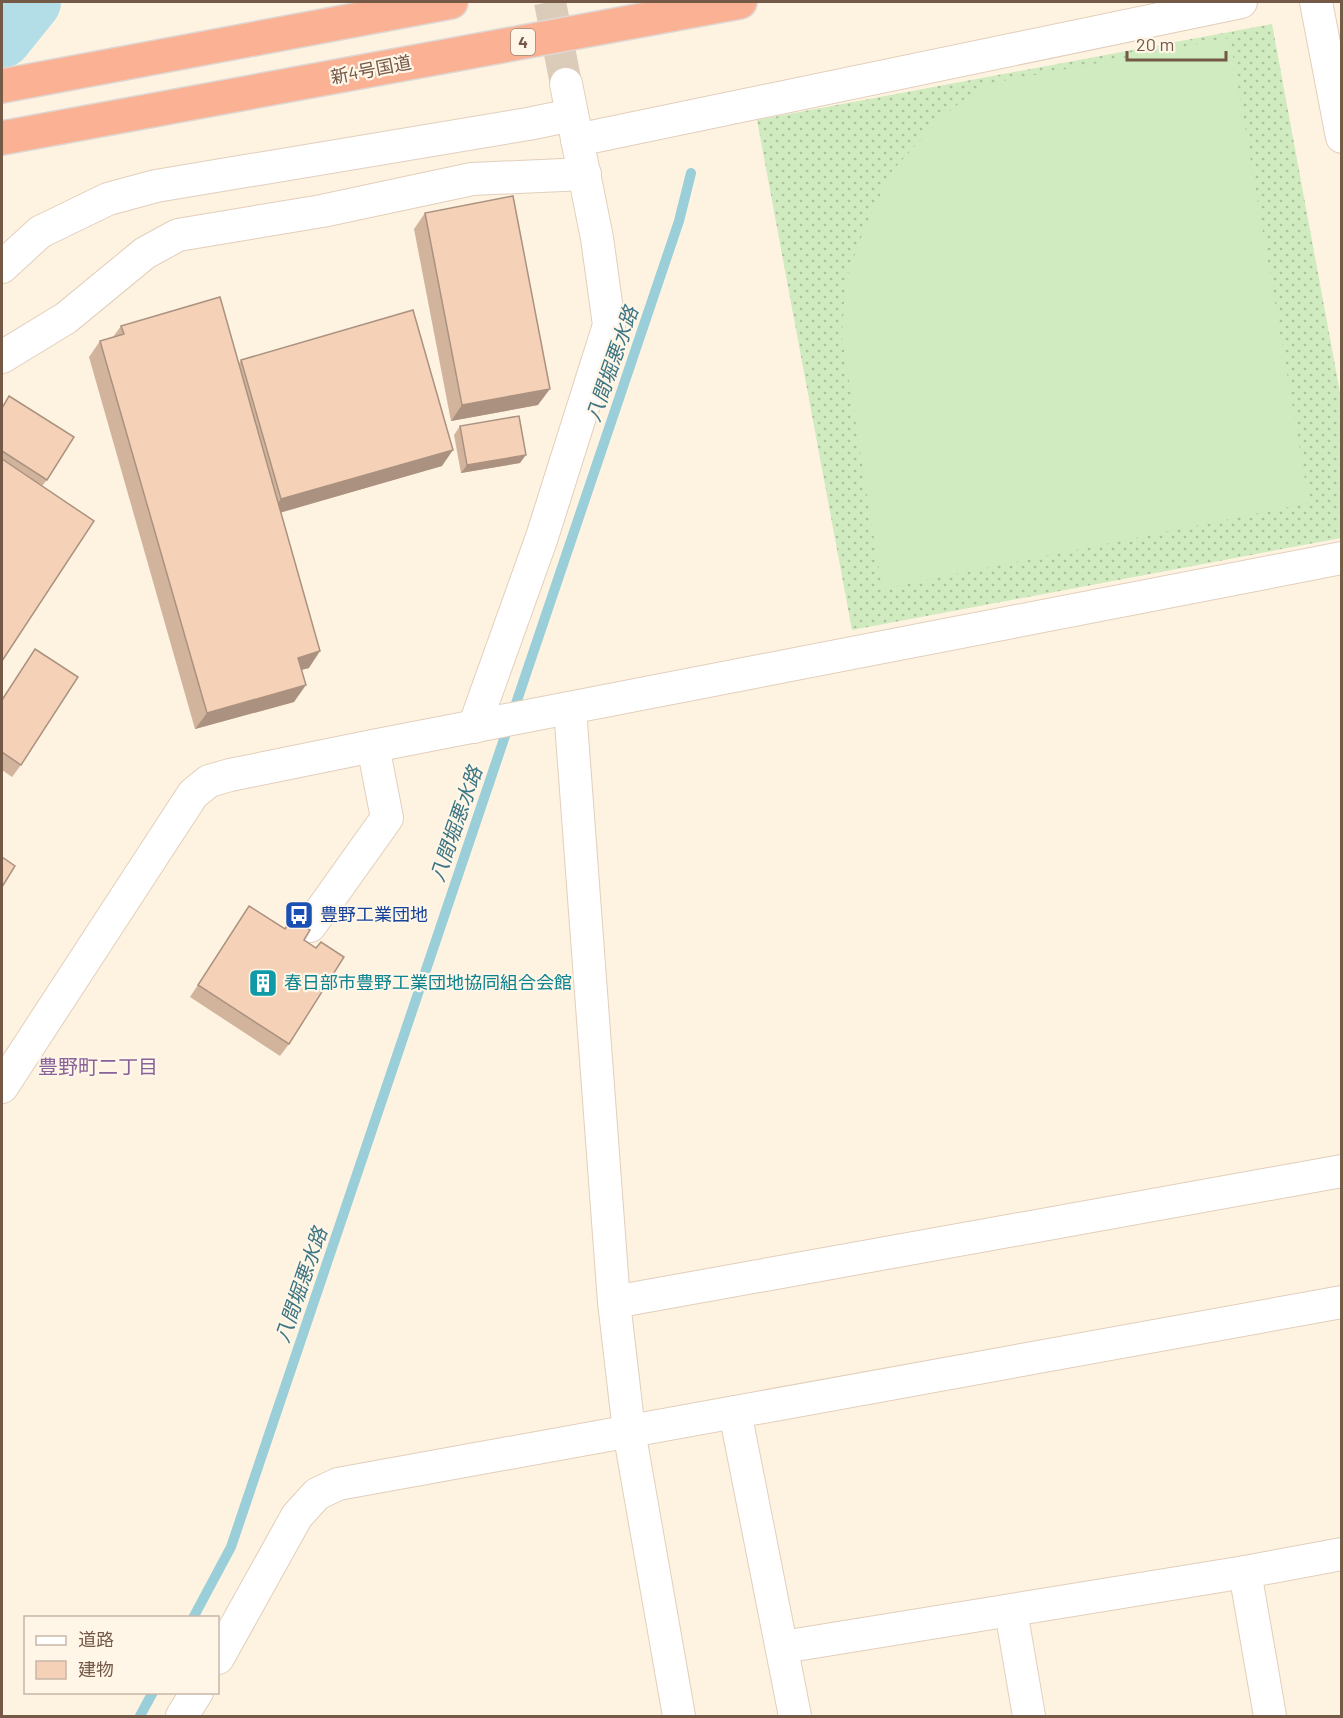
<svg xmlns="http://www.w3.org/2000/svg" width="1343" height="1718" viewBox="0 0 1343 1718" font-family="Barlow,'Noto Sans JP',sans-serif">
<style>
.grass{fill:url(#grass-dots)}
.garden{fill:#cfebbf}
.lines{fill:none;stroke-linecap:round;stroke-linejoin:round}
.stream{stroke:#9aced9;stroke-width:10}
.river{stroke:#b4dee7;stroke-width:60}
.minor-tunnel{stroke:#dbccba;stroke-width:32;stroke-dasharray:32 16;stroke-linecap:butt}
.minor-casing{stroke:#e2cfbc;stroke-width:34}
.highway-casing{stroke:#ded7d3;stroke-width:36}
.minor{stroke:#fff;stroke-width:32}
.highway{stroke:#fbb294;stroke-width:33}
.wall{fill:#d2b49d}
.shaded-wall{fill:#ab9280}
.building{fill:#f4d1b7;stroke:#ab9280;stroke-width:1.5}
.labels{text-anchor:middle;stroke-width:4.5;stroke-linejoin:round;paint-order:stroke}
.shield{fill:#fff6e8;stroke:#9e8877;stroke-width:1.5}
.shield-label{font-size:16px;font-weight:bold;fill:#755947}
.street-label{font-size:18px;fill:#755947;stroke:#fff6e8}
.transit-label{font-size:18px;fill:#164399;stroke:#fff6e8;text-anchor:start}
.culture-label{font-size:18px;fill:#0d838f;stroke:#fff6e8;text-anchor:start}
.water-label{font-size:20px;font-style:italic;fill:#3c7583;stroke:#fff6e8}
.neighbourhood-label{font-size:20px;fill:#886299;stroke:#fff6e8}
</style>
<defs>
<pattern id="grass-dots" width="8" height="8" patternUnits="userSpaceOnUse" patternTransform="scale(1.5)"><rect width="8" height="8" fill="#cfebbf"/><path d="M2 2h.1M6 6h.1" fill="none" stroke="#adc19d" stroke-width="1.8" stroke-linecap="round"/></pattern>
</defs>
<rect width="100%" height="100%" fill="#fdf3e0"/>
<polygon class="grass" points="1272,24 1341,398 1341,538 852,630 757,120"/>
<polygon class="garden" points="1230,38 1309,503 882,589 842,337 845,282 863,232 891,172 939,120 981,85"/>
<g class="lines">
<g class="stream">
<polyline points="193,1618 231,1547 679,221 691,173"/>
<polyline points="140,1716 153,1692"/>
</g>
<polyline class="river" points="2,38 31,2"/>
<polyline class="minor-tunnel" points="550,2 566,84"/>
<g class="minor-casing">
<g id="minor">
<polyline points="1316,2 1342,137"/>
<polyline points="577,140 1241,2"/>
<polyline points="2,267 40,232 108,199 156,186 528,124 572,115"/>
<polyline points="2,357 66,318 145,253 178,235 322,211 472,179 585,174"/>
<polyline points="570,709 614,1302 629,1431 679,1716"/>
<polyline points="474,727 542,537 609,325 597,238 566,84"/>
<polyline points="310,926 387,818 373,746"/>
<polyline points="2,1087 193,794 209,781 230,775 373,746 1342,558"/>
<polyline points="614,1302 1342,1171"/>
<polyline points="735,1412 795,1716"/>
<polyline points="1245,1572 1270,1716"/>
<polyline points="1011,1611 1029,1716"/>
<polyline points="783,1647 1245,1572 1342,1554"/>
<polyline points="218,1658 297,1516 317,1494 338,1484 1342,1302"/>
<polyline points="182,1716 197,1692"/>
</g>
</g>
<g class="highway-casing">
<g id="highway">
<polyline points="2,86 451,2"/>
<polyline points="2,138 740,2"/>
</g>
</g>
<use href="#minor" class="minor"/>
<use href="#highway" class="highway"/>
</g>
<g class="wall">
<polygon points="425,213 538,405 451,421 414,229"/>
<polygon points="121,326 239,363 241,360 442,466 281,512 309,668 301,670 294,702 195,729 89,357 100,341 113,337"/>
<polygon points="2,408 47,480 42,486 2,661"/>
<polygon points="460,426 520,463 461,473 454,435"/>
<polygon points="35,649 21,765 12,777 2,770 2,699"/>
<polygon points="249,906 285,929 292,918 304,940 289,1044 280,1056 190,997"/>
</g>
<g class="shaded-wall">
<polygon points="550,389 538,405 451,421 462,405"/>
<polygon points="453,450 442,466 269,516 281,499"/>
<polygon points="526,455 520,463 461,473 467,465"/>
<polygon points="320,651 309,668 286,674 298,658"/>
<polygon points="306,685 294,702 195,729 207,713"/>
</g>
<g class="building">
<polygon points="513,196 550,389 462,405 425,213"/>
<polygon points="220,297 320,651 298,658 306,685 207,713 100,341 124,334 121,326"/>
<polygon points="413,310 453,450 281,499 241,360"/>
<polygon points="9,396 74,437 47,480 2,451 2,408"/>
<polygon points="519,416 526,455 467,465 460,426"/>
<polygon points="2,459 94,521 2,661"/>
<polygon points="35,649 78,677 21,765 2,752 2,700"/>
<polygon points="2,857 15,866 2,887"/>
<polygon points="249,906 285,929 292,918 310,930 304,940 316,948 321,942 344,957 289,1044 198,985"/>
</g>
<defs>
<g id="bus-square" transform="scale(1.5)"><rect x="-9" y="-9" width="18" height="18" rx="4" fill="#1a4fb4" stroke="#fff6e8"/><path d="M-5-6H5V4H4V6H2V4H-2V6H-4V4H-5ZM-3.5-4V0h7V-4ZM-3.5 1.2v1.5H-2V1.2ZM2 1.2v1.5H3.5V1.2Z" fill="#fff"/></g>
<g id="building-square" transform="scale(1.5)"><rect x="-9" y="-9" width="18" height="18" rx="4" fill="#0f9aa8" stroke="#fff6e8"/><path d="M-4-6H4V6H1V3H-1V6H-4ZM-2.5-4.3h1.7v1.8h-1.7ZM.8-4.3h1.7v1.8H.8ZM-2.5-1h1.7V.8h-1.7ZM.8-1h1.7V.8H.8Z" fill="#fff"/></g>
</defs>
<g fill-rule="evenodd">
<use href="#bus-square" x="299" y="915"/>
<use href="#building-square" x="263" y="983"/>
</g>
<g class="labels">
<rect class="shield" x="511" y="29" width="24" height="26" rx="4.5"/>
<g class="shield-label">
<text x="523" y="48">4</text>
</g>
<g class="street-label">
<text transform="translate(371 70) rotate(-11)" y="6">新4号国道</text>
</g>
<g class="transit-label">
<text x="320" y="921">豊野工業団地</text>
</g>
<g class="culture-label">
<text x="284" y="989">春日部市豊野工業団地協同組合会館</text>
</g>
<g class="water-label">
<text transform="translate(612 364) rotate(-71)" y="7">八間堀悪水路</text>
<text transform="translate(456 824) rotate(-71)" y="7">八間堀悪水路</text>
<text transform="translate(301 1285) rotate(-71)" y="7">八間堀悪水路</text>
</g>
<g class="neighbourhood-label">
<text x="98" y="1074">豊野町二丁目</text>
</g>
</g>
<rect width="1343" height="1718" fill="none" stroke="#755947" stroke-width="6"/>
<rect x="24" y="1616" width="195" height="78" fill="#fff6e8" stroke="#c8b7a8" stroke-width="1.5"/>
<rect x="36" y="1636" width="30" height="9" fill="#ffffff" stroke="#c8b7a8" stroke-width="1.5"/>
<text x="78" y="1646" font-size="18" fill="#755947">道路</text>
<rect x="36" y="1661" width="30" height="18" fill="#f4d1b7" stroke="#c8b7a8" stroke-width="1.5"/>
<text x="78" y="1676" font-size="18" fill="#755947">建物</text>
<path d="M1127 51v9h99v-9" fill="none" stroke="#755947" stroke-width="3"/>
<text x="1136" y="51" font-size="18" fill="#755947" stroke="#fff6e8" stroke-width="4.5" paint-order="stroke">20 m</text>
</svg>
